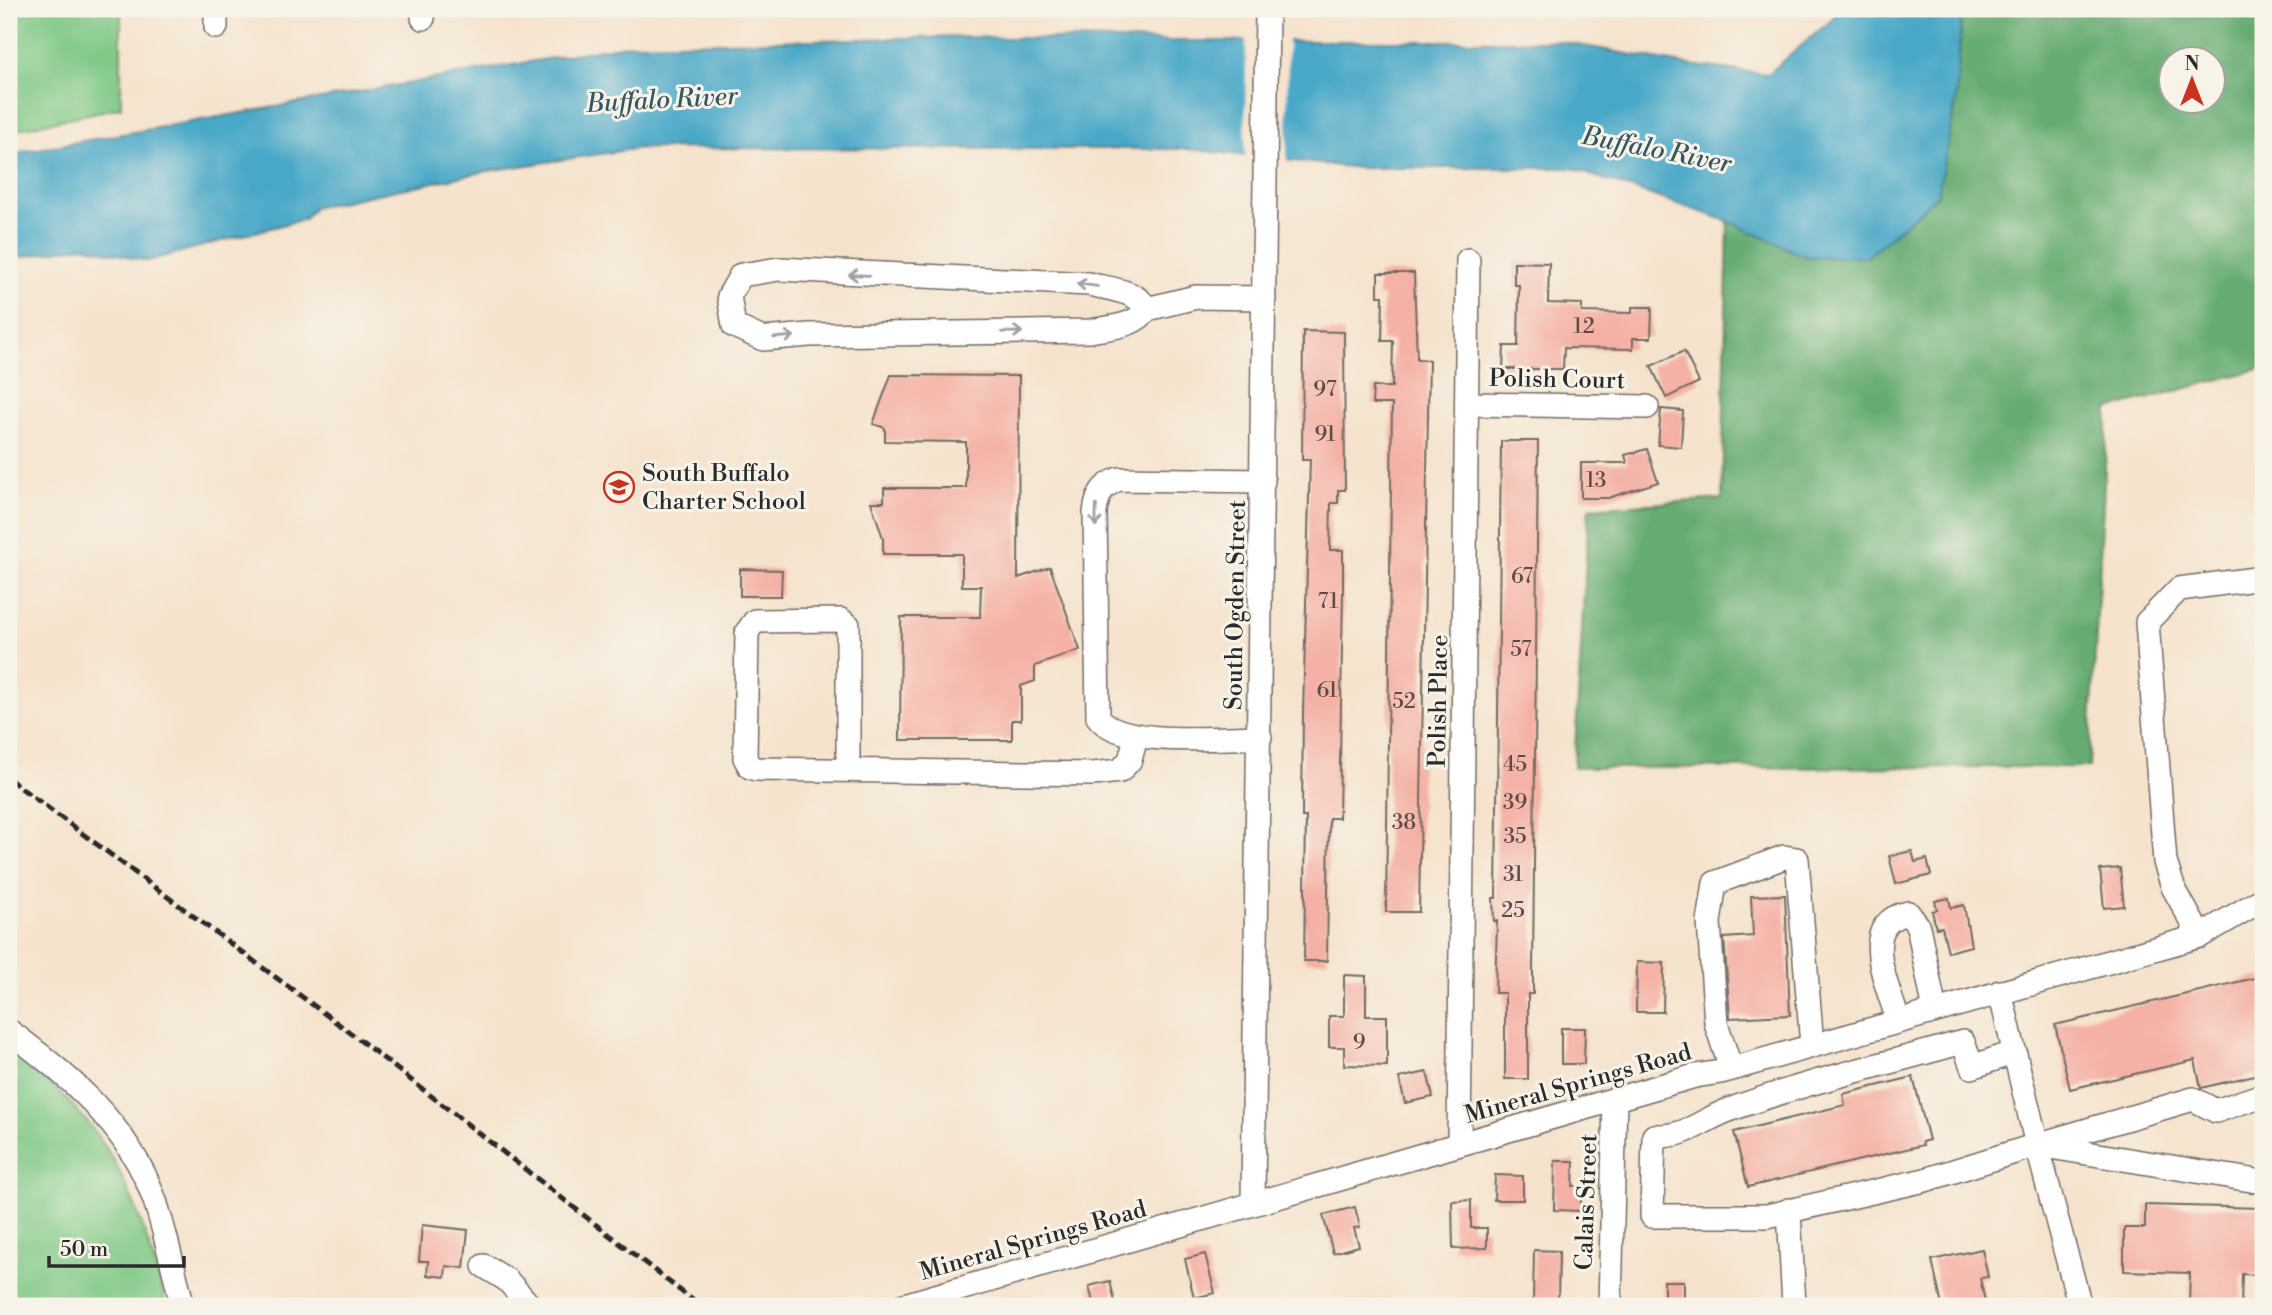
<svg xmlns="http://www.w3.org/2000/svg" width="2272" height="1315" viewBox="0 0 2272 1315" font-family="'Libre Bodoni',serif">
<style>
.green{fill:#7dc784;stroke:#547958;stroke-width:2}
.forest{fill:#66ac72;stroke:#486c4e;stroke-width:2;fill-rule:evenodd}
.water{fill:#48a8c7;stroke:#3a6a79;stroke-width:2}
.pier{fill:#f5e3cd}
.building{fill:#f5b1a5}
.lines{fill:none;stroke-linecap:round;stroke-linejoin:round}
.minor-casing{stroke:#726b64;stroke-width:26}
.minor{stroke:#fff;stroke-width:23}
.rail{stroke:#2b2b2b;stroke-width:5;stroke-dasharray:10 5;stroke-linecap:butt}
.oneway{stroke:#a0a0a0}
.labels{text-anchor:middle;stroke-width:6;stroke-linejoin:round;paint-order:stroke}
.number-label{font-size:21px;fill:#5e4c4a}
.street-label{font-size:24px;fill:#2b2b2b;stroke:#f7f3e8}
.poi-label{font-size:24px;fill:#2b2b2b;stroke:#f7f3e8;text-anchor:start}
.water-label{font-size:26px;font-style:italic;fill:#355762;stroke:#f7f3e8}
</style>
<rect width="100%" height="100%" fill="#f7f3e8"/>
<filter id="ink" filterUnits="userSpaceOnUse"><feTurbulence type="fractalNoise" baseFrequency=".0143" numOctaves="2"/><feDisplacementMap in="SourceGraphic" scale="14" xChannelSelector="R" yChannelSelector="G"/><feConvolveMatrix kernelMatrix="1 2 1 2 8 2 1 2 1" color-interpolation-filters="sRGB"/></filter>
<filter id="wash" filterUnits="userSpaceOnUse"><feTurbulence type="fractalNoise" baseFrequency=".00686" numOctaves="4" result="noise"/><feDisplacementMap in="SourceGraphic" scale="28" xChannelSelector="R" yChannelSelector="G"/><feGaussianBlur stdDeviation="1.57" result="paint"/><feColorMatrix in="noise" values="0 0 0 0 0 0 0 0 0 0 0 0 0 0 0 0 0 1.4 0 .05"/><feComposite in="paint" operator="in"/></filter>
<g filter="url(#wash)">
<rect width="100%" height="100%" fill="#f5e3cd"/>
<g class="green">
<polygon points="9,9 121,9 121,107 9,131"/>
<path d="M9,1050C114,1128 132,1185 167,1306H9Z"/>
</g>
<path class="forest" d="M1962,9H2263V368L2108,409L2089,767L1574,768L1589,508L1722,499L1728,221L1806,257H1866L1937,196L1956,102ZM2170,60H2212V102H2170Z"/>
<polygon class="water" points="1836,9 1962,9 1956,102 1937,196 1867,257 1806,257 1728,221 1571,168 1359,168 1186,149 640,148 488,171 315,207 304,219 147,261 84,246 9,259 9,154 631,44 960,37 1171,41 1557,41 1688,65 1768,74 1834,18"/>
<polygon class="pier" points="1246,39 1288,39 1287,164 1245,159"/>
<g id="blocks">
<g class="building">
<polygon points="1514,262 1549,263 1548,303 1582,304 1582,312 1632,313 1632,307 1652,307 1651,338 1633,338 1633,349 1564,348 1563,369 1503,369 1504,346 1518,346 1519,285 1514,285"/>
<polygon points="1378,273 1414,273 1417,359 1429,360 1419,912 1386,912 1392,404 1372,404 1373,387 1392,387 1393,341 1382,341 1383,296 1378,296"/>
<polygon points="1303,331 1344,332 1345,490 1338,490 1338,503 1331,503 1330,550 1343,550 1343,591 1339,818 1329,818 1327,961 1304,961 1306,817 1302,817 1303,713 1310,460 1302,460"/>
<polygon points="1684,351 1699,382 1666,398 1651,366"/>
<polygon points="891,375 1019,376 1018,578 1050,567 1080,650 1035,666 1035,681 1021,686 1021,720 1012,720 1012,740 900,740 901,617 980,617 981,586 962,586 962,554 883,554 883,538 871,502 884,502 884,488 966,488 966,442 885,441 885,428 873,424"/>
<polygon points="1661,409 1683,411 1681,447 1658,445"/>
<polygon points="1501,441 1538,441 1533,972 1533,994 1528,994 1528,1079 1505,1079 1505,993 1495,993 1497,921 1494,921 1493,898 1496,898"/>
<polygon points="1647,449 1658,482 1608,498 1581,498 1581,463 1627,463 1625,455"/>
<polygon points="740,569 782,570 781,596 740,596"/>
<polygon points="1912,851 1915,862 1927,859 1931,875 1896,884 1889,856"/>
<polygon points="2120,868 2124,906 2104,908 2100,870"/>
<polygon points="1785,895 1790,1015 1730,1018 1724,938 1753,936 1751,896"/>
<polygon points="1949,898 1951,908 1964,905 1971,946 1948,952 1942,927 1936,928 1932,911 1937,910 1935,901"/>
<polygon points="1637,962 1664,963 1663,1012 1636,1012"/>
<polygon points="1344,975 1366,976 1366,1016 1387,1016 1387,1066 1344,1065 1344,1047 1329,1047 1329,1016 1344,1016"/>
<polygon points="2263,976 2263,1073 2201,1088 2195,1060 2070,1089 2055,1025"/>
<polygon points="1561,1028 1585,1028 1584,1064 1561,1064"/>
<polygon points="1427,1072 1433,1097 1405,1103 1399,1078"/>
<polygon points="1913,1077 1929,1140 1922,1142 1923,1145 1748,1187 1734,1132 1845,1105 1843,1094"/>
<polygon points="1555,1161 1574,1161 1573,1186 1581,1186 1581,1211 1554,1210"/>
<polygon points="1495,1175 1523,1176 1523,1200 1494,1200"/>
<polygon points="1471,1200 1471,1228 1487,1228 1487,1248 1453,1249 1452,1201"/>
<polygon points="2145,1205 2263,1208 2263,1275 2242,1274 2241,1306 2189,1306 2190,1273 2124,1271 2124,1228 2145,1228"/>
<polygon points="1355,1207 1360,1227 1354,1228 1359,1246 1333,1253 1323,1215"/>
<polygon points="422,1225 468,1230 464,1268 446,1266 445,1277 427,1275 428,1261 419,1261"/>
<polygon points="1982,1249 1988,1277 1980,1278 1986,1306 1942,1306 1932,1260"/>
<polygon points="1534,1250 1559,1251 1558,1302 1533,1301"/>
<polygon points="1205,1254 1215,1293 1194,1298 1185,1259"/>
<polygon points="1110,1281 1116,1306 1094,1306 1089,1286"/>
<polygon points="1664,1281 1684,1281 1684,1303 1679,1303 1679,1306 1664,1306"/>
</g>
</g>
</g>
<g filter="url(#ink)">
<use href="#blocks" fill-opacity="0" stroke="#726b64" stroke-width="2"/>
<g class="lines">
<g class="minor-casing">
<g id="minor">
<polyline points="423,18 423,9"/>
<polyline points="216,27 216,9"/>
<path d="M1147,309C1137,290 1108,289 1089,284L779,269L741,275L729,296L734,326L763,339L809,335L1090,331C1109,327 1136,327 1147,309L1196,297L1264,298"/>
<polyline points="1467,404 1647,407"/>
<path d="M1260,737C1223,737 1120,748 1098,717L1095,512C1098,493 1102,486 1119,479L1263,481"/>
<polyline points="848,770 848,625 841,620 755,621 747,632 745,758 750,767 756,769 1093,774 1120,771 1130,760 1136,737"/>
<polyline points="2200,936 2173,887 2165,862 2147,622 2179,589 2263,578"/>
<path d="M2000,992L2037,1145L1925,1180L1767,1216H1652L1654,1136C1689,1137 1699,1121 1729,1110C1805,1082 1886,1064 1963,1042L1972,1067L2015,1052"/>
<path d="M1898,1021C1889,987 1856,923 1908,913L1918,926L1935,1011"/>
<path d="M9,1031C68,1075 128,1125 154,1198C166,1233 173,1270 183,1306"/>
<polyline points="1731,1069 1716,1023 1709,922 1715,883 1784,857 1797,859 1812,1046"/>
<polyline points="1459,1144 1468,260"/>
<polyline points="2037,1145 2193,1099 2216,1111 2263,1095"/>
<polyline points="2037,1145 2080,1306"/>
<polyline points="2044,1146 2263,1182"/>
<polyline points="1253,1203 1267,9"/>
<polyline points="1789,1210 1794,1306"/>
<polyline points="484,1266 507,1280 530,1306"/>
<polyline points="901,1306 1695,1076 1721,1072 2200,936 2263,899"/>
<polyline points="1610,1306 1615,1099"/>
</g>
</g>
<use href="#minor" class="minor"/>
<polyline class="rail" points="9,779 352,1034 700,1306"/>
</g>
<defs><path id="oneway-shaft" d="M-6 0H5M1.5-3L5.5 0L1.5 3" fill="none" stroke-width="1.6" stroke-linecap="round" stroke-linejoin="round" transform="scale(1.75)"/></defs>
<g class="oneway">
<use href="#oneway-shaft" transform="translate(859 275) rotate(-178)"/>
<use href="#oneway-shaft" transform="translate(1087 285) rotate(-172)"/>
<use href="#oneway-shaft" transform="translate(1012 332) rotate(-1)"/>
<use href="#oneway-shaft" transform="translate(784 337) rotate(-5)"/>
<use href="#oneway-shaft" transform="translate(1096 516) rotate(92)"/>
</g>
</g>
<defs>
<g id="school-ring" transform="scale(1.575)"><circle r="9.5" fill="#f7f3e8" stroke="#c8321e" stroke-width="1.5"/><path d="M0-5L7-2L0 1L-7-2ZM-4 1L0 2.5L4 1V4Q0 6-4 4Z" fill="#c8321e"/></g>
</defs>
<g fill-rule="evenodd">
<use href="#school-ring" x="619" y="487"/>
</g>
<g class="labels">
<g class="number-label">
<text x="1584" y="333">12</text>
<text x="1325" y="396">97</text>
<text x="1325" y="441">91</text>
<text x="1596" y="487">13</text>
<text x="1522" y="583">67</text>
<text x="1328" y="608">71</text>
<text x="1521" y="656">57</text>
<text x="1327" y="697">61</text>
<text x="1404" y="708">52</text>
<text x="1515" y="771">45</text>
<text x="1515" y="809">39</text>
<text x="1404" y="829">38</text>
<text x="1515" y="843">35</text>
<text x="1513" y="881">31</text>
<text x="1513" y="917">25</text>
<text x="1359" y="1049">9</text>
</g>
<g class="street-label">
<text transform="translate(1557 379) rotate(1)" y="8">Polish Court</text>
<text transform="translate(1235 605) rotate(-89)" y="8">South Ogden Street</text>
<text transform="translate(1438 701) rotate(-89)" y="8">Polish Place</text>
<text transform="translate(1578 1083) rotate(-16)" y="8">Mineral Springs Road</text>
<text transform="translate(1586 1202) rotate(-88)" y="8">Calais Street</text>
<text transform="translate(1033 1240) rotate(-16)" y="8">Mineral Springs Road</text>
</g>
<g class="poi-label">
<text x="642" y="481">South Buffalo<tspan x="642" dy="28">Charter School</tspan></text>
</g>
<g class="water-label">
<text transform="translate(662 99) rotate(-3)" y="9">Buffalo River</text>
<text transform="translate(1657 149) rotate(11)" y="9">Buffalo River</text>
</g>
</g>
<rect width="2272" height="1315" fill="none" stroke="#f7f3e8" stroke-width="35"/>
<g transform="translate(2192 80)"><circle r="33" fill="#f7f3e8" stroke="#a5a39c" stroke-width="2"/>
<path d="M0-5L12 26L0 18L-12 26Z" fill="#c8321e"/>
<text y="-10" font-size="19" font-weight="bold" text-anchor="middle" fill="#2b2b2b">N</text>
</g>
<path d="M49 1256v10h135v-10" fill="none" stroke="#2b2b2b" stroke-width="3.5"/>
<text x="60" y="1256" font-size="21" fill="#2b2b2b" stroke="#f7f3e8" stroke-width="5" paint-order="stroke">50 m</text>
</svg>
